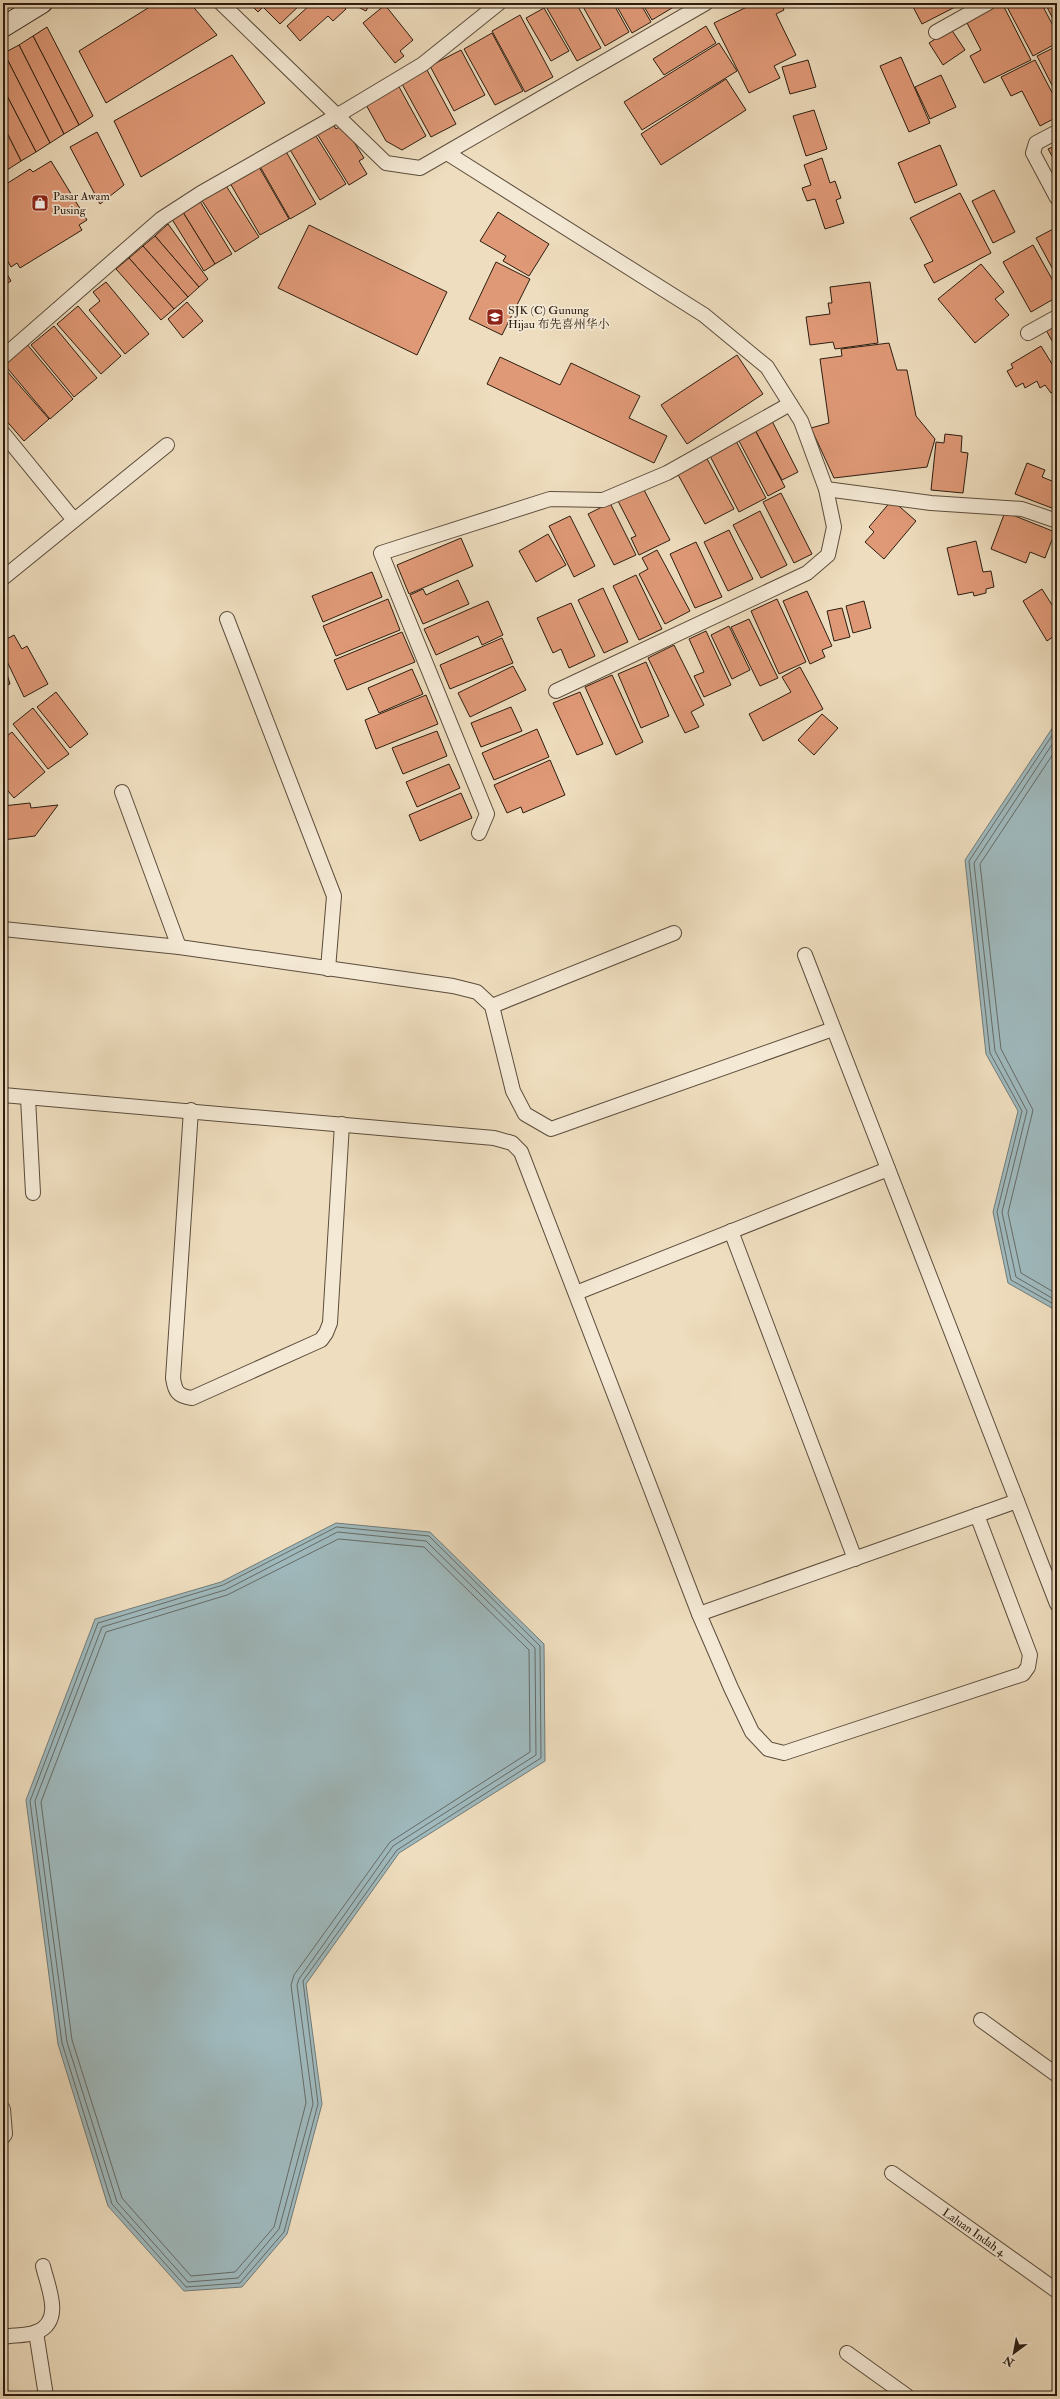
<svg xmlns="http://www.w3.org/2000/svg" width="1060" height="2399" viewBox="0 0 1060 2399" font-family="'IM FELL Double Pica','Noto Serif SC',serif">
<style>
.water{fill:#9fb9bd;stroke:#717b78}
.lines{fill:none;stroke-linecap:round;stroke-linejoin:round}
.shore{stroke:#666b66;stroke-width:1}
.building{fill:#e09977;stroke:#2c1d10}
.minor-casing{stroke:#5c4d3c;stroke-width:16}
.secondary-casing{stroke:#2c1d10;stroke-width:22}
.minor{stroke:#f4e9d5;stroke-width:14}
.secondary{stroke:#f4e9d5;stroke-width:20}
.labels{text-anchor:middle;stroke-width:3.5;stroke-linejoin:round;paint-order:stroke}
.poi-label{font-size:12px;fill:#2c1d10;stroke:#f4e9d5;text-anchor:start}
.street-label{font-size:12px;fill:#2c1d10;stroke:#f4e9d5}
</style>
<rect width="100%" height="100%" fill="#eeddbe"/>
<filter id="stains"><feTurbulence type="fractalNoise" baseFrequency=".005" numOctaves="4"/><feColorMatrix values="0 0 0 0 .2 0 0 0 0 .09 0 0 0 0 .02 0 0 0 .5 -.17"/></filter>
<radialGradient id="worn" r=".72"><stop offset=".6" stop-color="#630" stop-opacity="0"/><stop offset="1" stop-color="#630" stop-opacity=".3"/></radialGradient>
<g class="water">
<polygon points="1057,721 1057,1311 1008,1283 993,1212 1018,1111 986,1054 965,860"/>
<polygon points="336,1523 430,1532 544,1644 545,1761 399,1853 306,1984 322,2104 287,2234 242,2287 184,2291 108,2206 58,2044 26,1800 95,1619 221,1582"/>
</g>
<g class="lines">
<g class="shore">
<polyline points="1057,728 969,861 990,1053 1022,1111 997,1212 1011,1280 1057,1306"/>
<polyline points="1057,737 974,863 995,1051 1027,1111 1002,1212 1016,1277 1057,1301"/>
<polyline points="1057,748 980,864 1001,1049 1033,1110 1008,1213 1021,1273 1057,1294"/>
<polygon points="337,1527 429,1536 540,1646 541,1758 397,1850 303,1981 318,2104 284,2232 240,2283 186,2287 112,2204 62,2043 30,1801 98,1623 223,1585"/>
<polygon points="338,1532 426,1541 535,1648 536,1755 393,1846 299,1979 297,1985 313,2104 279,2229 238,2278 188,2282 117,2202 67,2042 35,1801 102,1627 225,1590"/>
<polygon points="339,1539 424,1547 529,1650 530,1752 390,1842 294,1975 291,1985 306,2103 274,2227 235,2272 191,2276 122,2198 72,2040 41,1802 106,1632 227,1595"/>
</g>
</g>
<g class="building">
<polygon points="156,3 190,3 217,35 106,103 79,51"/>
<polygon points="249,3 302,3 280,24 263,7 258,12"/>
<polygon points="312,3 341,3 346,9 333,21 328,16 300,41 287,26"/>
<polygon points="350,3 370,3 366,11"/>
<polygon points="544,3 576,3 601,48 577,61"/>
<polygon points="581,3 613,3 629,32 605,46"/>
<polygon points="615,3 640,3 651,22 632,33"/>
<polygon points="642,3 675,3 677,5 652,20"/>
<polygon points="755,3 781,3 784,10 776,14 796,55 774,66 780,78 749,93 714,23"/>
<polygon points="911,3 955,3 957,6 922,24"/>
<polygon points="1002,3 1031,60 984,83 970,56 981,50 966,21"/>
<polygon points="1005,3 1041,3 1057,33 1057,43 1033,56"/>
<polygon points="1045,3 1057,3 1057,27"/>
<polygon points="385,5 413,40 400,51 404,56 395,63 363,23"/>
<polygon points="544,8 569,51 551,61 526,18"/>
<polygon points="520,15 553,77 525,92 492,31"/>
<polygon points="706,26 716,43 664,75 653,59"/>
<polygon points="47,27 93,116 79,125 33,36"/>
<polygon points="951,29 965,50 943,65 929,43"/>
<polygon points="492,33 523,91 495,105 464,49"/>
<polygon points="33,36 79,125 64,134 19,45"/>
<polygon points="719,43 737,71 642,130 624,102"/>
<polygon points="19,45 64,134 50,143 4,53"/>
<polygon points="1057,46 1057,95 1037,56"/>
<polygon points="461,50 485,95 454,111 430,66"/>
<polygon points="4,53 50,143 36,152 3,88"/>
<polygon points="232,55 265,103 141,177 114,121"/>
<polygon points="901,57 930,123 909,132 880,66"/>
<polygon points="808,60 816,87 790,94 782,67"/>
<polygon points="1035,60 1057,102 1057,117 1040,126 1022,91 1011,96 1001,77"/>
<polygon points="427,70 456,124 431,137 402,84"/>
<polygon points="941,75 956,107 930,119 915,87"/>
<polygon points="726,79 746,110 661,165 641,134"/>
<polygon points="398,85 426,136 402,150 386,141 365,103"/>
<polygon points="3,88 36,152 21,161 3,125"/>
<polygon points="814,110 827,149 806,156 793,116"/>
<polygon points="332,122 336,129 343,125 364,158 359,161 367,174 349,185 316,132"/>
<polygon points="3,125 21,161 7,170 3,162"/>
<polygon points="97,132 124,185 100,204 70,147"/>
<polygon points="314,133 346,184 320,200 289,148"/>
<polygon points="940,145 957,185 915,203 898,163"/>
<polygon points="1057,145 1057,165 1048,149"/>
<polygon points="284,148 316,204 290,219 258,163"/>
<polygon points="822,158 830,183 835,181 841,198 836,200 844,223 825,229 815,199 807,201 802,188 811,185 804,165"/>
<polygon points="51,161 87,220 79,225 82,230 20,268 17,263 11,267 3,253 3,186 30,169 33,172"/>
<polygon points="259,167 289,219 260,235 230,183"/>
<polygon points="223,181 259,237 235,252 199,196"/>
<polygon points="994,190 1015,232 993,243 972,201"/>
<polygon points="960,193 991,253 934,283 924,265 933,261 910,218"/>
<polygon points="198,198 232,254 215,264 181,209"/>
<polygon points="181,209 215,264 204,271 170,216"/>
<polygon points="498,212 549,244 529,276 503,261 506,256 480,241"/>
<polygon points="168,224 208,279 199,287 155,236"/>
<polygon points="309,225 447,292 417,355 278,288"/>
<polygon points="1057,227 1057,277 1036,238"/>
<polygon points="155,236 199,287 188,297 143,246"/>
<polygon points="1033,245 1057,288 1057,297 1031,312 1003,262"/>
<polygon points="143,246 188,297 174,309 129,258"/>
<polygon points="129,258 174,309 161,320 116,269"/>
<polygon points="496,262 530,279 502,335 469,319"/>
<polygon points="981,264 1004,292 995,299 1009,315 975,343 938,299"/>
<polygon points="3,267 11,281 3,286"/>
<polygon points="106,282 149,334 125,354 89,310 100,301 93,292"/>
<polygon points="870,282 878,343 835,349 833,342 810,345 806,317 830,314 828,303 832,303 830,287"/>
<polygon points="187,302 203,321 183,338 168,319"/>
<polygon points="78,306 121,356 101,374 57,324"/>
<polygon points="1057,324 1057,350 1046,330"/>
<polygon points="54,326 97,378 74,397 31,345"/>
<polygon points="26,343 73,399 50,419 3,363"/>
<polygon points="889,343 897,370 907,370 916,416 935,439 927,467 834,478 811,428 829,423 820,359 842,356 841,349"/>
<polygon points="1041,346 1057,372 1057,390 1051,393 1045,385 1040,388 1037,381 1025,388 1023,383 1016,387 1007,371 1013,368 1011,364"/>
<polygon points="737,355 763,394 687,444 661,405"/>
<polygon points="500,357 560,385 571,363 640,396 629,418 667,436 654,463 487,384"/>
<polygon points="6,370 49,419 24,441 3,417 3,373"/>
<polygon points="772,421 798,472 782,480 755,430"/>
<polygon points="755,430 785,487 768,496 738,439"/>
<polygon points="945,434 962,436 961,452 968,453 963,493 931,490 936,442 944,443"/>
<polygon points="736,441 766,498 739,512 709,454"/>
<polygon points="705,455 734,509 705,524 676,471"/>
<polygon points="1027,463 1045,470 1042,477 1057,483 1057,510 1015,494"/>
<polygon points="643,488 670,540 639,555 631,538 636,536 618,501"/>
<polygon points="781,493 812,554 794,563 763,502"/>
<polygon points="892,500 916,521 884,559 865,542 874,532 869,527"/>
<polygon points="610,503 636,555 614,565 588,514"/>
<polygon points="760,511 787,565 761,578 733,525"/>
<polygon points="1005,512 1055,532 1045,558 1030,552 1026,563 991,549"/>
<polygon points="570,516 595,566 574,577 549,526"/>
<polygon points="729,530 753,579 728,591 704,542"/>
<polygon points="548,534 566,565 536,582 519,551"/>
<polygon points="461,538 473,566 409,594 397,565"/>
<polygon points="976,541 983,572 991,571 994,587 986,589 986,593 974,596 973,592 958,595 947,548"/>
<polygon points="696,542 722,597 695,608 670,554"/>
<polygon points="657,550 690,611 665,624 639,574 648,569 642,558"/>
<polygon points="372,572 382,597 323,622 312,596"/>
<polygon points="636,575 662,629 639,640 613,586"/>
<polygon points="458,580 469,604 423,624 410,595 423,589 426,595"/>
<polygon points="603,588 628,642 604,653 578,600"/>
<polygon points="1042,589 1057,613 1057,634 1047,641 1023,601"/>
<polygon points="807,591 832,646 822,650 825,657 810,664 783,601"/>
<polygon points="388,599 400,630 336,656 323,626"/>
<polygon points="777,599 806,662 779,674 751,611"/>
<polygon points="488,601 503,635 482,645 478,636 436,655 424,629"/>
<polygon points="864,601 871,628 853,633 846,606"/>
<polygon points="571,603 595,656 569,668 561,649 553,653 537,618"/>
<polygon points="842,608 850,637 834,641 827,611"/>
<polygon points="749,619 778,678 760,686 731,627"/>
<polygon points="729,626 750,670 732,679 711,635"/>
<polygon points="706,631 731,685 704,697 694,676 704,672 689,639"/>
<polygon points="402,632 415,662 347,690 334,660"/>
<polygon points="14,635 22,649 27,646 48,684 24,697 3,653 3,641"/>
<polygon points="502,638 513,663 450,689 440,665"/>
<polygon points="674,645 704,705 691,712 699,727 685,733 648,658"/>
<polygon points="3,661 10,684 3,686"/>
<polygon points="646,662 669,716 641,728 618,674"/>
<polygon points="513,666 526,690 470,717 458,693"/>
<polygon points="800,667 823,709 763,741 749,714 791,692 782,677"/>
<polygon points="412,669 423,694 379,713 368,688"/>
<polygon points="612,675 643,742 616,755 585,687"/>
<polygon points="56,692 88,734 70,748 37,707"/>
<polygon points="580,692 603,744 577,755 553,703"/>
<polygon points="426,695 438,724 376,749 365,720"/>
<polygon points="511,707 522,731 481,747 471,723"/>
<polygon points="33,708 69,754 48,769 13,724"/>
<polygon points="822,714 838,728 814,755 798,740"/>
<polygon points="537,729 549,757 494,780 482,753"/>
<polygon points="437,731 447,756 403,774 392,748"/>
<polygon points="12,732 45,772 14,798 3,785 3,739"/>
<polygon points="550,760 565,795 523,813 521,807 507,813 494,785"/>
<polygon points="449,764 460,788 417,807 406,782"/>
<polygon points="461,793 472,818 420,841 409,815"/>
<polygon points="30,803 31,808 58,805 35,836 3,840 3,806"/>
</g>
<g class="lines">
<g class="minor-casing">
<g id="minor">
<polyline points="221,3 386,163 420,168 706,3"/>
<polyline points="936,32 988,3"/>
<polyline points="1057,132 1036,143 1033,153 1057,198"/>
<polyline points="447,153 704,315 767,367 801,421 826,489 834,527 828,555 807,573 556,691"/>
<polyline points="1028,333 1057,317"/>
<polyline points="3,357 161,219 201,193 338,115 423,64 499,3"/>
<polyline points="3,433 74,520"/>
<polyline points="826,489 931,503 1022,509 1057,521"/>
<polyline points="3,578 167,445"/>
<polyline points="227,619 334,896 328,969"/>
<polyline points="122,792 179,947"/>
<polyline points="479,833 487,814 381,553 550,499 603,500 667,473 790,404"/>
<polyline points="3,929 179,947 453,986 477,992 492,1006 513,1091 525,1114 551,1129 833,1029"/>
<polyline points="805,955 1057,1604"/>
<polyline points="492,1006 674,933"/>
<polyline points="3,1095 494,1138 512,1143 521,1152 699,1614 731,1688 752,1732 768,1749 784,1753 1023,1674 1028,1667 1030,1655 977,1515"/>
<polyline points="28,1098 33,1193"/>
<path d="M191,1110L173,1378C175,1392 178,1396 192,1398L321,1340L326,1333L330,1323L342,1124"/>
<polyline points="731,1231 855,1559"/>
<polyline points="576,1293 888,1169"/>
<polyline points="699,1614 1017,1501"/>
<polyline points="981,2020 1057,2075"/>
<polyline points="3,2109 5,2134 3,2137"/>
<polyline points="892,2173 1057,2291"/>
<polyline points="36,2332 46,2396"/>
<path d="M3,2337C13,2335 27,2336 37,2332C64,2320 48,2288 43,2266"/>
<polyline points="847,2353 907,2396"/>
</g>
</g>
<g class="secondary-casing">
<polyline id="secondary" points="3,27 42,3"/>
</g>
<use href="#minor" class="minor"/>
<use href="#secondary" class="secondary"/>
</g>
<defs>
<g id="shop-square" transform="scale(0.9)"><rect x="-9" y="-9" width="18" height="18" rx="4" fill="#8f2418" stroke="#f4e9d5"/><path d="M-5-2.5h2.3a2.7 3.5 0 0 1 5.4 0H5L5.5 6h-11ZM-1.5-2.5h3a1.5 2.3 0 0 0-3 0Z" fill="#fff"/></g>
<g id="school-square" transform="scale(0.9)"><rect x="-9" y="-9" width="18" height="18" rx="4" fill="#8f2418" stroke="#f4e9d5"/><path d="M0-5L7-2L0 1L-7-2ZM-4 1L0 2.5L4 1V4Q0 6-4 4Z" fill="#fff"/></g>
</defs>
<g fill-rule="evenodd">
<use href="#shop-square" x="40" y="203"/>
<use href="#school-square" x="495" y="317"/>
</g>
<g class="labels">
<g class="poi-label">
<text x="53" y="200">Pasar Awam<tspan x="53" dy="14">Pusing</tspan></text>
<text x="508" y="314">SJK (C) Gunung<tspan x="508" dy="14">Hijau 布先喜州华小</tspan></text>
</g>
<g class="street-label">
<text transform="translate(974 2232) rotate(35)" y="4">Laluan Indah 4</text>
</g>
</g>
<rect width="1060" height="2399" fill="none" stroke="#eeddbe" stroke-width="16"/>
<rect x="4" y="4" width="1052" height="2391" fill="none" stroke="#2c1d10" stroke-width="2"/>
<rect x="8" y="8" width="1044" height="2383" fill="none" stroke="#2c1d10"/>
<g transform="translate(1014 2353) rotate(212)" stroke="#f4e9d5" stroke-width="3" paint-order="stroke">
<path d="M0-3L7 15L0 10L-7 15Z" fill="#2c1d10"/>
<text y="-6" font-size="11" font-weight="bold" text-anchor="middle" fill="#2c1d10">N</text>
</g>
<rect width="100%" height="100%" filter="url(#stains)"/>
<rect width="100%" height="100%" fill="url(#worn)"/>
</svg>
